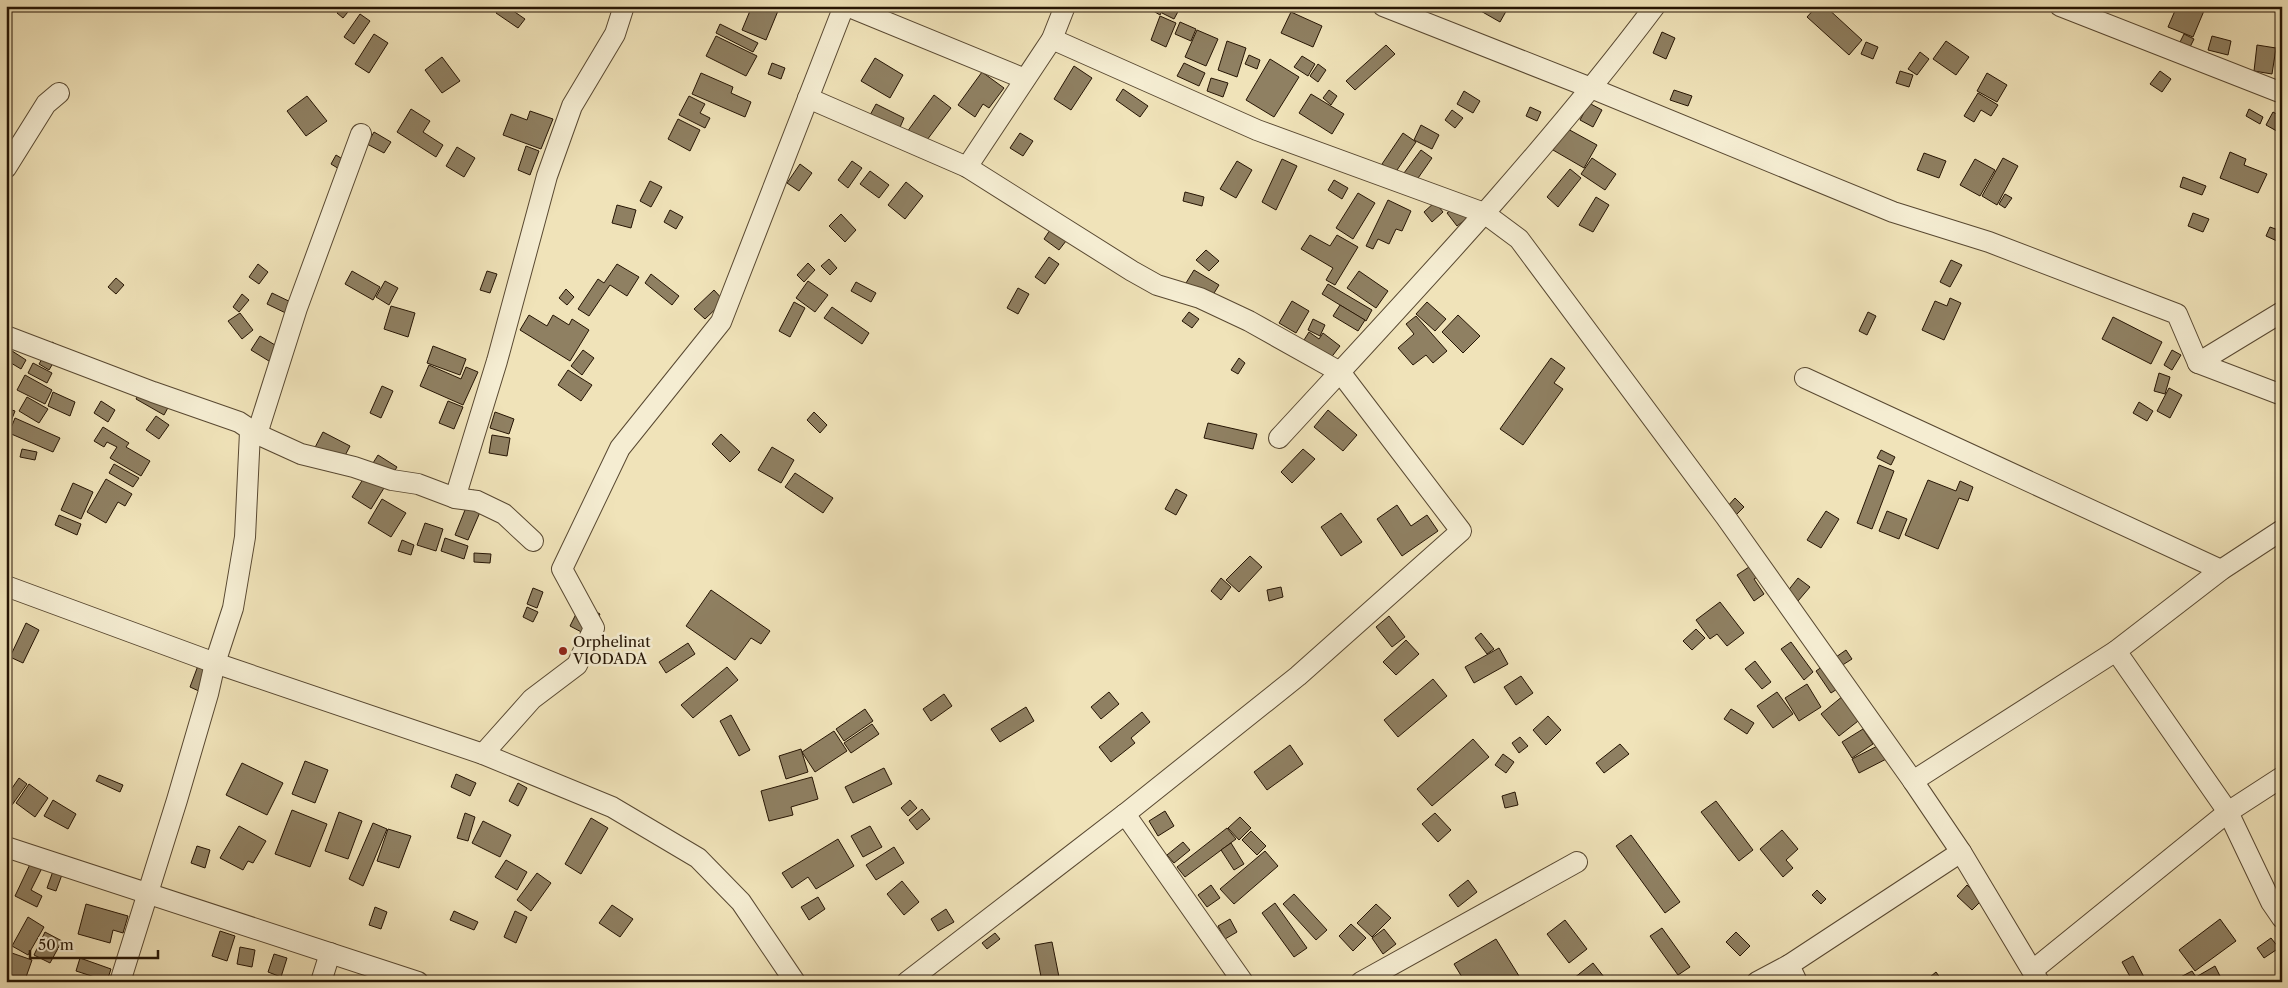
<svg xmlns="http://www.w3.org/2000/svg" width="2288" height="988" viewBox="0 0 2288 988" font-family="'Libre Caslon Text',serif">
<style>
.building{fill:#8f8062;stroke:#261504}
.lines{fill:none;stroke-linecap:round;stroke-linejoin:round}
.minor-casing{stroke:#584831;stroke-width:22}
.minor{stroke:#f5edd2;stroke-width:20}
.poi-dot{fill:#8f2418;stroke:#f5edd2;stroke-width:2}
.labels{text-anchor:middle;stroke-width:5;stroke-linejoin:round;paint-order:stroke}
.poi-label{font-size:15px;fill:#261504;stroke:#f5edd2;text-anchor:start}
</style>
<rect width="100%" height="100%" fill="#f0e3b9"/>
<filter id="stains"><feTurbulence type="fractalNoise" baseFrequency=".004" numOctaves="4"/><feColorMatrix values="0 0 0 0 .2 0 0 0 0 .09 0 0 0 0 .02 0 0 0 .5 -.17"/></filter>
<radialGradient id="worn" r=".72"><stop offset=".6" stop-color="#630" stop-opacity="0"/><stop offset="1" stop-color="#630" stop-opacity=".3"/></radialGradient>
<g class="building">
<polygon points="342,6 352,7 343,18 337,13"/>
<polygon points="501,6 506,6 525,19 518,28 496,13"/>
<polygon points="752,6 780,6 766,40 742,30"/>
<polygon points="1145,6 1165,6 1160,15"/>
<polygon points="1166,6 1181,6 1174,19 1162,13"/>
<polygon points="1481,6 1509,6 1500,22 1479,10"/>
<polygon points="1817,6 1825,6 1862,40 1849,55 1807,17"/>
<polygon points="2177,6 2206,6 2193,37 2168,27"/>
<polygon points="1291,12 1322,26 1313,47 1281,33"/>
<polygon points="360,14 370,21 354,44 344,37"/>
<polygon points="1160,16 1176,23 1166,47 1151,40"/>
<polygon points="1180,22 1196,29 1191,41 1175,34"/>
<polygon points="720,24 758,43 753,52 716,33"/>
<polygon points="1197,30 1218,39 1206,66 1185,57"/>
<polygon points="1662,32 1675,38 1666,59 1653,53"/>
<polygon points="374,34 388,43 369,73 355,64"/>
<polygon points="2184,34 2194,39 2190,47 2180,42"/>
<polygon points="716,36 757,56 746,76 706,56"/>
<polygon points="2212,36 2231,41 2228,55 2208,50"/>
<polygon points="1227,41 1246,48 1237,77 1218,70"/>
<polygon points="1946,41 1969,57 1956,75 1933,59"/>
<polygon points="1866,42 1878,47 1873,59 1861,54"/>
<polygon points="1386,45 1395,54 1355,90 1346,81"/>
<polygon points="2257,45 2276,48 2272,74 2254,71"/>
<polygon points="1920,52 1929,59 1917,75 1908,69"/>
<polygon points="1249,55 1260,60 1257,69 1245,64"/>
<polygon points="1302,56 1315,64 1308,76 1294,67"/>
<polygon points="442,57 460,81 442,93 425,70"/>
<polygon points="875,58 903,75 890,98 861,81"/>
<polygon points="1270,59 1299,77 1274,117 1246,100"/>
<polygon points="772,63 785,68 781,79 768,74"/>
<polygon points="1184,63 1205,73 1199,86 1177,76"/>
<polygon points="1318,64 1326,70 1318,82 1310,76"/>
<polygon points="1074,66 1092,78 1071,110 1054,99"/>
<polygon points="1900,71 1913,75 1909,87 1896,83"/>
<polygon points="2160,71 2171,79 2162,92 2150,84"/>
<polygon points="982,72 1004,88 989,108 983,104 975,117 958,105"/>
<polygon points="701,73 733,87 731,93 751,102 745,117 692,94"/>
<polygon points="1987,73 2007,85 1997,102 1977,91"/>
<polygon points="1211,78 1228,83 1223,97 1207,91"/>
<polygon points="1123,89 1148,106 1140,117 1116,100"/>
<polygon points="1329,90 1337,96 1331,105 1323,98"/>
<polygon points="1674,90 1692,96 1688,106 1670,100"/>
<polygon points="1464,91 1480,101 1473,113 1457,104"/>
<polygon points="1978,93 1998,105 1991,116 1981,110 1974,122 1964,116"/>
<polygon points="1311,94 1344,114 1332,134 1299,113"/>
<polygon points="934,95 951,108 924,144 907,132"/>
<polygon points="307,96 327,121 306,136 287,111"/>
<polygon points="689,96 705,104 700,113 710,118 705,128 679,115"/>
<polygon points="1589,103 1602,110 1593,127 1580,120"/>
<polygon points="876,104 904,118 898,132 869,117"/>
<polygon points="1530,107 1541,112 1537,121 1526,116"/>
<polygon points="411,109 430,121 423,132 443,145 436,157 397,132"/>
<polygon points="2249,109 2263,117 2260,124 2246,116"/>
<polygon points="1452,110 1463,118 1455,128 1445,120"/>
<polygon points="530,111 553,119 541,149 503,135 511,114 527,120"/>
<polygon points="2273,112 2282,117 2282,134 2266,125"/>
<polygon points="678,119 700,130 690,151 668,139"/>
<polygon points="1421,125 1439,135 1432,149 1414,140"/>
<polygon points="1566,128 1597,145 1584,168 1553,150"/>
<polygon points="374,132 391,142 384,153 367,144"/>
<polygon points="1020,133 1033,141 1023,156 1010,148"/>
<polygon points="1403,133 1416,142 1395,173 1382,164"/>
<polygon points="526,146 539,151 530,175 518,170"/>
<polygon points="457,147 475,158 464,177 446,166"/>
<polygon points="1421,150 1432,158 1416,181 1404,173"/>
<polygon points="2230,152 2246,159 2244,165 2267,174 2258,193 2220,178"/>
<polygon points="1924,153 1946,161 1939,178 1917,170"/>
<polygon points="336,155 349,163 344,172 331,164"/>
<polygon points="1592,158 1616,174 1605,190 1581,174"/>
<polygon points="2003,158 2018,166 1997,205 1982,196"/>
<polygon points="1282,159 1297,166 1276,210 1262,202"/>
<polygon points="1975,159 1995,170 1980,196 1960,185"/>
<polygon points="852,161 862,168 848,188 838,180"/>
<polygon points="1237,161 1252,170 1236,198 1220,189"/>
<polygon points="800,164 812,173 799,191 787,183"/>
<polygon points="1570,169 1581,178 1558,207 1547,197"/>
<polygon points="870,171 889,185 879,198 860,184"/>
<polygon points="2183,177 2206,186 2202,195 2180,187"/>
<polygon points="1334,180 1348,188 1342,199 1328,190"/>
<polygon points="650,181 662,187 651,207 640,201"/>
<polygon points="906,182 923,196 905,219 888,205"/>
<polygon points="1185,192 1204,197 1202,206 1183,201"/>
<polygon points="1358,193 1375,203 1353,239 1336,228"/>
<polygon points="2005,194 2012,198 2005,208 1999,204"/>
<polygon points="1596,197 1609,205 1593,232 1579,225"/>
<polygon points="1388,200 1411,211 1402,231 1396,229 1389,244 1378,239 1373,249 1366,246"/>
<polygon points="1435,202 1443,212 1432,222 1424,212"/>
<polygon points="1460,204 1469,217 1457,226 1447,213"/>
<polygon points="617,205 636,210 631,228 612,223"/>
<polygon points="670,210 683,217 676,229 664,222"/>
<polygon points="2193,213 2209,219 2203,232 2188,226"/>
<polygon points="841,214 856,230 845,242 829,226"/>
<polygon points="2270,227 2281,231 2277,241 2266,236"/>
<polygon points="1050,230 1066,241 1059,250 1044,239"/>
<polygon points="1310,235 1330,246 1337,235 1358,247 1335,285 1326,280 1333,268 1301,249"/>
<polygon points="1206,250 1219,261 1209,271 1196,260"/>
<polygon points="1049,257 1059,264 1045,284 1035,277"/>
<polygon points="829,259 837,268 830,275 821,266"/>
<polygon points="1951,260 1962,265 1950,287 1940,282"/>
<polygon points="808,263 815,270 804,282 797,275"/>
<polygon points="258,264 268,272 259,284 249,277"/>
<polygon points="617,264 639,277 627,296 610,285 589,316 578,309 598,279 604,283"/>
<polygon points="1194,270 1219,285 1211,298 1186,283"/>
<polygon points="352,271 380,287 373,300 345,284"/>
<polygon points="487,271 497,274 490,293 480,290"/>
<polygon points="1359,271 1388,291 1376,308 1347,288"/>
<polygon points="651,274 679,296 672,305 645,283"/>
<polygon points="116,278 124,285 116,294 108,287"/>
<polygon points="385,281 398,288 389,305 376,297"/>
<polygon points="808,281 828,295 815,312 796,298"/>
<polygon points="856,282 876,293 871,302 851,291"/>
<polygon points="1328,284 1372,310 1366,321 1322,294"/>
<polygon points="1018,288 1029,294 1018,314 1007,308"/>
<polygon points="566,289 574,297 567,305 559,298"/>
<polygon points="714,290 724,301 705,319 694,309"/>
<polygon points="272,293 299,306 294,317 267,304"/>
<polygon points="242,294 249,300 239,312 233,307"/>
<polygon points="1950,298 1961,303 1944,340 1922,330 1935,301 1947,306"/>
<polygon points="1292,301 1309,311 1296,333 1279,323"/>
<polygon points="794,302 805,308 790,337 779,331"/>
<polygon points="1427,302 1446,319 1435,331 1416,314"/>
<polygon points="1340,305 1365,320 1358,331 1333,316"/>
<polygon points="391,306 415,313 408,337 384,329"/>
<polygon points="832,307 869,333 862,344 824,318"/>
<polygon points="1189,312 1199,319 1192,328 1182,321"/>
<polygon points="1868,312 1876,316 1867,335 1859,331"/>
<polygon points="240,313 253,330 242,339 228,321"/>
<polygon points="529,315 547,326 553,315 569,325 572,319 589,330 570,361 520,330"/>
<polygon points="1458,315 1480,336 1463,353 1442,332"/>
<polygon points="1416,316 1447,351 1433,363 1426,355 1413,365 1398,348 1414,334 1406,324"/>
<polygon points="2113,317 2162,342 2151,364 2102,339"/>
<polygon points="1313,319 1325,325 1320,336 1308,330"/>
<polygon points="1309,332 1319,339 1323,333 1340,346 1330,359 1304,340"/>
<polygon points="260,336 285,351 277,366 251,350"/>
<polygon points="52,342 62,348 49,370 39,364"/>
<polygon points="433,346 466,359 460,375 427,363"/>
<polygon points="9,349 26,360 21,369 6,360"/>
<polygon points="583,350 594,358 582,375 571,366"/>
<polygon points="2172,350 2181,355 2172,370 2164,365"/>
<polygon points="1239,358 1245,363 1238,374 1231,370"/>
<polygon points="1551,358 1565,368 1554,383 1563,389 1523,445 1500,429"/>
<polygon points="33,363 52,373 47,383 28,373"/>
<polygon points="429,365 461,379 466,367 478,372 463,405 420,386"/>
<polygon points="568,370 592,385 581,401 558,385"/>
<polygon points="2159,373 2170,377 2165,394 2154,391"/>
<polygon points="25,375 52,390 45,404 17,390"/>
<polygon points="143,386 171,402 164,415 136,399"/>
<polygon points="382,386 393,391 381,418 370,413"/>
<polygon points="2169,388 2182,395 2170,418 2157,411"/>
<polygon points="53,392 75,402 70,416 48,406"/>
<polygon points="27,397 48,409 39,423 19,411"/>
<polygon points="101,401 115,410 108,422 94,413"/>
<polygon points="448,401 463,407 454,429 439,423"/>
<polygon points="2139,402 2153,411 2147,421 2133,413"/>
<polygon points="6,408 15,411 8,429 6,428"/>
<polygon points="1328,410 1357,435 1343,451 1314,427"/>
<polygon points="495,412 514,419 509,434 490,428"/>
<polygon points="814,412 827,425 820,433 807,420"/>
<polygon points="156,416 169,425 159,439 146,430"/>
<polygon points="15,418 60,438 53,452 9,433"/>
<polygon points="1208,423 1257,434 1253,449 1204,438"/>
<polygon points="103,427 129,443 126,447 150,461 141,476 110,458 117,447 107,442 104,447 94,441"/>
<polygon points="323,432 350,446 336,473 309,459"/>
<polygon points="721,434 740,452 730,462 712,444"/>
<polygon points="492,435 510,438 507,456 489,453"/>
<polygon points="772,447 794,460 781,483 758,470"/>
<polygon points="22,449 37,452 35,460 20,457"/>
<polygon points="1303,449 1315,459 1292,483 1281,472"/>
<polygon points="1881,450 1895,457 1891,465 1877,458"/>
<polygon points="378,455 397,467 371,509 352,497"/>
<polygon points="114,464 139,478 133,487 109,473"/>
<polygon points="1879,465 1894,471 1872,529 1857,523"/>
<polygon points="795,473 833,498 823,513 785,487"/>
<polygon points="106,479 132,494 125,506 118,502 106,523 87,512"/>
<polygon points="1928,480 1956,491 1960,481 1973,487 1968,501 1959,498 1938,549 1905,535"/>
<polygon points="73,483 93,492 81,519 61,510"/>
<polygon points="1176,489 1187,495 1176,515 1165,509"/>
<polygon points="473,490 487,496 468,540 455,535"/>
<polygon points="1735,498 1744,507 1735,516 1726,508"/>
<polygon points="382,499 406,513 391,537 368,523"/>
<polygon points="1397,505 1411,526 1427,515 1438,531 1402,556 1377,519"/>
<polygon points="1826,511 1839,519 1821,548 1807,540"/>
<polygon points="1887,511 1907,519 1899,539 1879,531"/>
<polygon points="1341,513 1362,542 1341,556 1321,527"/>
<polygon points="59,515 81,524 77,535 55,525"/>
<polygon points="425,523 443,529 436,551 417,545"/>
<polygon points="445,538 468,546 464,559 441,551"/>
<polygon points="402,540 414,545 411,555 398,551"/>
<polygon points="474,553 491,554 490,563 474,562"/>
<polygon points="1250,556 1262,567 1239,592 1226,580"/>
<polygon points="1752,565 1759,576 1754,579 1764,594 1754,601 1737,575"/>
<polygon points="1221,578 1231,587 1221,600 1211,591"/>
<polygon points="1798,578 1810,587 1798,601 1787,592"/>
<polygon points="1281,587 1283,597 1269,601 1267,590"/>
<polygon points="533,588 543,592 537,608 527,604"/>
<polygon points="711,590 770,631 761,644 751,638 735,660 686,626"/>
<polygon points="1720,602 1744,633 1727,646 1717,634 1710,639 1696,620"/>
<polygon points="581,604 600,614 589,636 570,626"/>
<polygon points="527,607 538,612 533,622 523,617"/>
<polygon points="1389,616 1405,637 1392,647 1376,627"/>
<polygon points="26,623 39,630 23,663 10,657"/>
<polygon points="1696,629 1705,638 1692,650 1683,641"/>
<polygon points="1481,633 1494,649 1487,654 1475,638"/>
<polygon points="1406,640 1419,654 1396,675 1383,662"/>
<polygon points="1791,642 1813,672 1804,680 1781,649"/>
<polygon points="688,643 695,654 666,673 659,662"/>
<polygon points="1499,648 1508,664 1474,683 1465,667"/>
<polygon points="1846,650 1852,659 1841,666 1851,680 1831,693 1816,671"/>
<polygon points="1755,661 1771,682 1762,689 1745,669"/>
<polygon points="199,663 210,668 201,692 190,687"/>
<polygon points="727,667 738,680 693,718 681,705"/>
<polygon points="1521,676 1533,693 1516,705 1504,687"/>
<polygon points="1433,679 1447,696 1398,737 1384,720"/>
<polygon points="1807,684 1821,707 1799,721 1785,698"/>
<polygon points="1849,691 1867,714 1839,736 1821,714"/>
<polygon points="1109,692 1119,704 1101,719 1091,707"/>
<polygon points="1777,692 1793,714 1773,728 1757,706"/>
<polygon points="944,694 952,706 931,721 923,709"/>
<polygon points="1026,707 1034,721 1000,742 991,729"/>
<polygon points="865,709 873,721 844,741 836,729"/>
<polygon points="1731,709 1754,723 1747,734 1724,719"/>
<polygon points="1142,712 1150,722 1131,738 1135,743 1111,762 1099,747"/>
<polygon points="731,715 750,750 739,756 720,721"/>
<polygon points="1548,716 1561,730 1546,745 1533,730"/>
<polygon points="872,724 879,734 851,753 844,743"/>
<polygon points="1863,729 1873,744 1852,758 1842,742"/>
<polygon points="834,731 847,751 815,772 802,752"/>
<polygon points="1520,737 1528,746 1519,753 1512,743"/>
<polygon points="1473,739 1489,757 1432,806 1417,789"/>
<polygon points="1889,740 1896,754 1859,773 1852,759"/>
<polygon points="1620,744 1629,754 1604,773 1596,763"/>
<polygon points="1290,745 1303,764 1267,790 1254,772"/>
<polygon points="801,749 808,772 786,779 779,756"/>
<polygon points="1503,754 1514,762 1506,773 1495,765"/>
<polygon points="305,761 328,770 315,803 292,794"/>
<polygon points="242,763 283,783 267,815 226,795"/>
<polygon points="884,768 892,784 853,803 845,787"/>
<polygon points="456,774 476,783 470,796 451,787"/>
<polygon points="99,775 123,785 120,792 96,781"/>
<polygon points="812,777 818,799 791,807 793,815 769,821 761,791"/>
<polygon points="19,778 27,784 12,805 6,800 6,797"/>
<polygon points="518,783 527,788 518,806 509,801"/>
<polygon points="29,784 48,798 35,817 16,803"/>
<polygon points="1515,792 1518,805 1505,808 1502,796"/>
<polygon points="53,800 76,814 68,829 44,816"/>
<polygon points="910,800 917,808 908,816 901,808"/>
<polygon points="1716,801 1753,850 1739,861 1701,812"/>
<polygon points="922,809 930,819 917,830 909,820"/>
<polygon points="292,810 327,824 310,867 275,854"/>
<polygon points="1165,811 1174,826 1158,836 1149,821"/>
<polygon points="339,812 362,821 348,859 325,851"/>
<polygon points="465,813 475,817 468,841 457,838"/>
<polygon points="1435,813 1451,830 1438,842 1422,824"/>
<polygon points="1240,817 1251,828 1239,840 1228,828"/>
<polygon points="591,818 608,828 581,874 565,864"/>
<polygon points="483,821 511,835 500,857 472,843"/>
<polygon points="373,823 387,829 363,886 349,879"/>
<polygon points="239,826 266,841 253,863 248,861 243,870 220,858"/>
<polygon points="870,826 882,847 863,857 851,836"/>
<polygon points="1227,828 1236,839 1185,877 1177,867"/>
<polygon points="388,829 411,836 399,868 377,861"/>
<polygon points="1782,830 1798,849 1786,860 1793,868 1783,877 1760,849"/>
<polygon points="1251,831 1266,846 1257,855 1242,840"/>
<polygon points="1631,835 1680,902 1665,913 1616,846"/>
<polygon points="838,839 854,866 816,889 808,877 792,888 782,873"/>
<polygon points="1183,842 1190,850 1174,863 1167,855"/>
<polygon points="1231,843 1244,864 1234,870 1221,850"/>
<polygon points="197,846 210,850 205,868 191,863"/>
<polygon points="894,847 904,863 876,880 866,865"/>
<polygon points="1265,851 1278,866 1234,904 1220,889"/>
<polygon points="58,857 67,861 56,891 47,888"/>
<polygon points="33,858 44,864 31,890 42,896 37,907 15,896"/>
<polygon points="506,860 527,872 517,890 495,877"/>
<polygon points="537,873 551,883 531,911 517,900"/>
<polygon points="1468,880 1477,892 1458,907 1449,895"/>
<polygon points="902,881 919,902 904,915 887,894"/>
<polygon points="1211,885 1220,898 1207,907 1198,895"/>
<polygon points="1967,885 1982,900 1972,910 1957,896"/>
<polygon points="1817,890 1826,899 1821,904 1812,895"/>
<polygon points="1294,894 1327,930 1316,940 1283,904"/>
<polygon points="818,897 825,909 809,920 801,907"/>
<polygon points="1275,903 1307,948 1294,957 1262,913"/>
<polygon points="86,904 128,916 123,933 113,930 110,943 78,934"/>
<polygon points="1376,904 1391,918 1372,937 1357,923"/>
<polygon points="612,905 633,919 620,937 599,923"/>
<polygon points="375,907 387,912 381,929 369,925"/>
<polygon points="946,909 954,922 938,931 931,919"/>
<polygon points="454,911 478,922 474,930 450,920"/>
<polygon points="515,911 527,917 516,943 504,937"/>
<polygon points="28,917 44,927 28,955 12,946"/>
<polygon points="1230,919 1237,932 1225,939 1218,926"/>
<polygon points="2220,919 2236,941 2195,971 2179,950"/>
<polygon points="1565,920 1587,949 1569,963 1547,934"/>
<polygon points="1351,924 1366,938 1353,951 1339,936"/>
<polygon points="1662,928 1690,967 1678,975 1650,936"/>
<polygon points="1384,929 1396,944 1383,954 1372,938"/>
<polygon points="220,931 235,936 227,961 212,956"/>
<polygon points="45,932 62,941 50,963 34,955"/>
<polygon points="1736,932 1750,946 1740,956 1726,942"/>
<polygon points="995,933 1000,939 987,949 982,943"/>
<polygon points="2271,938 2279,948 2264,958 2257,948"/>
<polygon points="1496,939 1519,976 1511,982 1465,982 1454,964"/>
<polygon points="1052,942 1060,982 1042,982 1035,945"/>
<polygon points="240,947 255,950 252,967 237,964"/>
<polygon points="6,951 32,960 25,980 6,974"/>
<polygon points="274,954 287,958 281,977 268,972"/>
<polygon points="2133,956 2145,979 2140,982 2133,982 2122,962"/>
<polygon points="80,958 111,969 107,981 76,971"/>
<polygon points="1593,963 1608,982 1569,982"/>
<polygon points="2215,966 2223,982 2173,981 2192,971 2196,977"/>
<polygon points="1936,972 1943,982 1924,982"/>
</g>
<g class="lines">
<g class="minor-casing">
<g id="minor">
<polyline points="847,6 1025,79"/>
<polyline points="1383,6 1591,88 1893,212 1989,242 2177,314 2198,363 2282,395"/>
<polyline points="2060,6 2282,93"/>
<polyline points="1052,39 1257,130 1484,213 1519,239 1725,516 1913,781 1961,852 2039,982"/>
<polyline points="808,98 967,167 1132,271 1157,285 1200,298 1249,321 1340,372 1461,531 1298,676 1125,814"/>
<polyline points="967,167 1052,39 1065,6"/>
<polyline points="6,168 46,104 59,93"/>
<polyline points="6,336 153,392 239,422 257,434 301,454 354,467 392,480 418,484 455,498 477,501 504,514 533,541"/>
<polyline points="2198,363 2282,312"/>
<polyline points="1805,378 2221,570"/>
<path d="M1279,438C1408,298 1540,159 1655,6"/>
<polyline points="455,498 497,361 547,176 572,106 615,34 624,6"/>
<polyline points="6,586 215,663 483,754 612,807 698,858 741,902 795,982"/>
<polyline points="2116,651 2228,812 2271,902 2282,918"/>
<polyline points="483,754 532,699 577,665 594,628 562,569 620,448 721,322 844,6"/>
<polyline points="1913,781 2116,651 2221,570 2282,530"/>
<polyline points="6,847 418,982"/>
<polyline points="1789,965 1797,982"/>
<polyline points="2033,970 2228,812 2282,777"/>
<polyline points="120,982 177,800 208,694 215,663 233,608 245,537 250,432 257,434 297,308 361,134"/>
<polyline points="321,982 330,953"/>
<polyline points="907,982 1125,814 1243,982"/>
<polyline points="1361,982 1577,862"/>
<polyline points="1757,982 1789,965 1961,852"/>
</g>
</g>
<use href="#minor" class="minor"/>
</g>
<circle class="poi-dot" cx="563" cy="651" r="5"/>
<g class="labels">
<g class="poi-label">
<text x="573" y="647">Orphelinat<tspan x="573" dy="17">VIODADA</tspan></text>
</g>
</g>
<rect width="2288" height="988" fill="none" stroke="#f0e3b9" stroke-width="25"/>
<rect x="8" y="8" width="2273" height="973" fill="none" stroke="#261504" stroke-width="2.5"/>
<rect x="12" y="12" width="2263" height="963" fill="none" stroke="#261504"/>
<path d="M30 950v8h128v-8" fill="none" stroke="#261504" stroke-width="2.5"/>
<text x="38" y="950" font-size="15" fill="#261504" stroke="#f5edd2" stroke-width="4" paint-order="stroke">50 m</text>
<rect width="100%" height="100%" filter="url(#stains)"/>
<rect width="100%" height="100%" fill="url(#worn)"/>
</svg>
